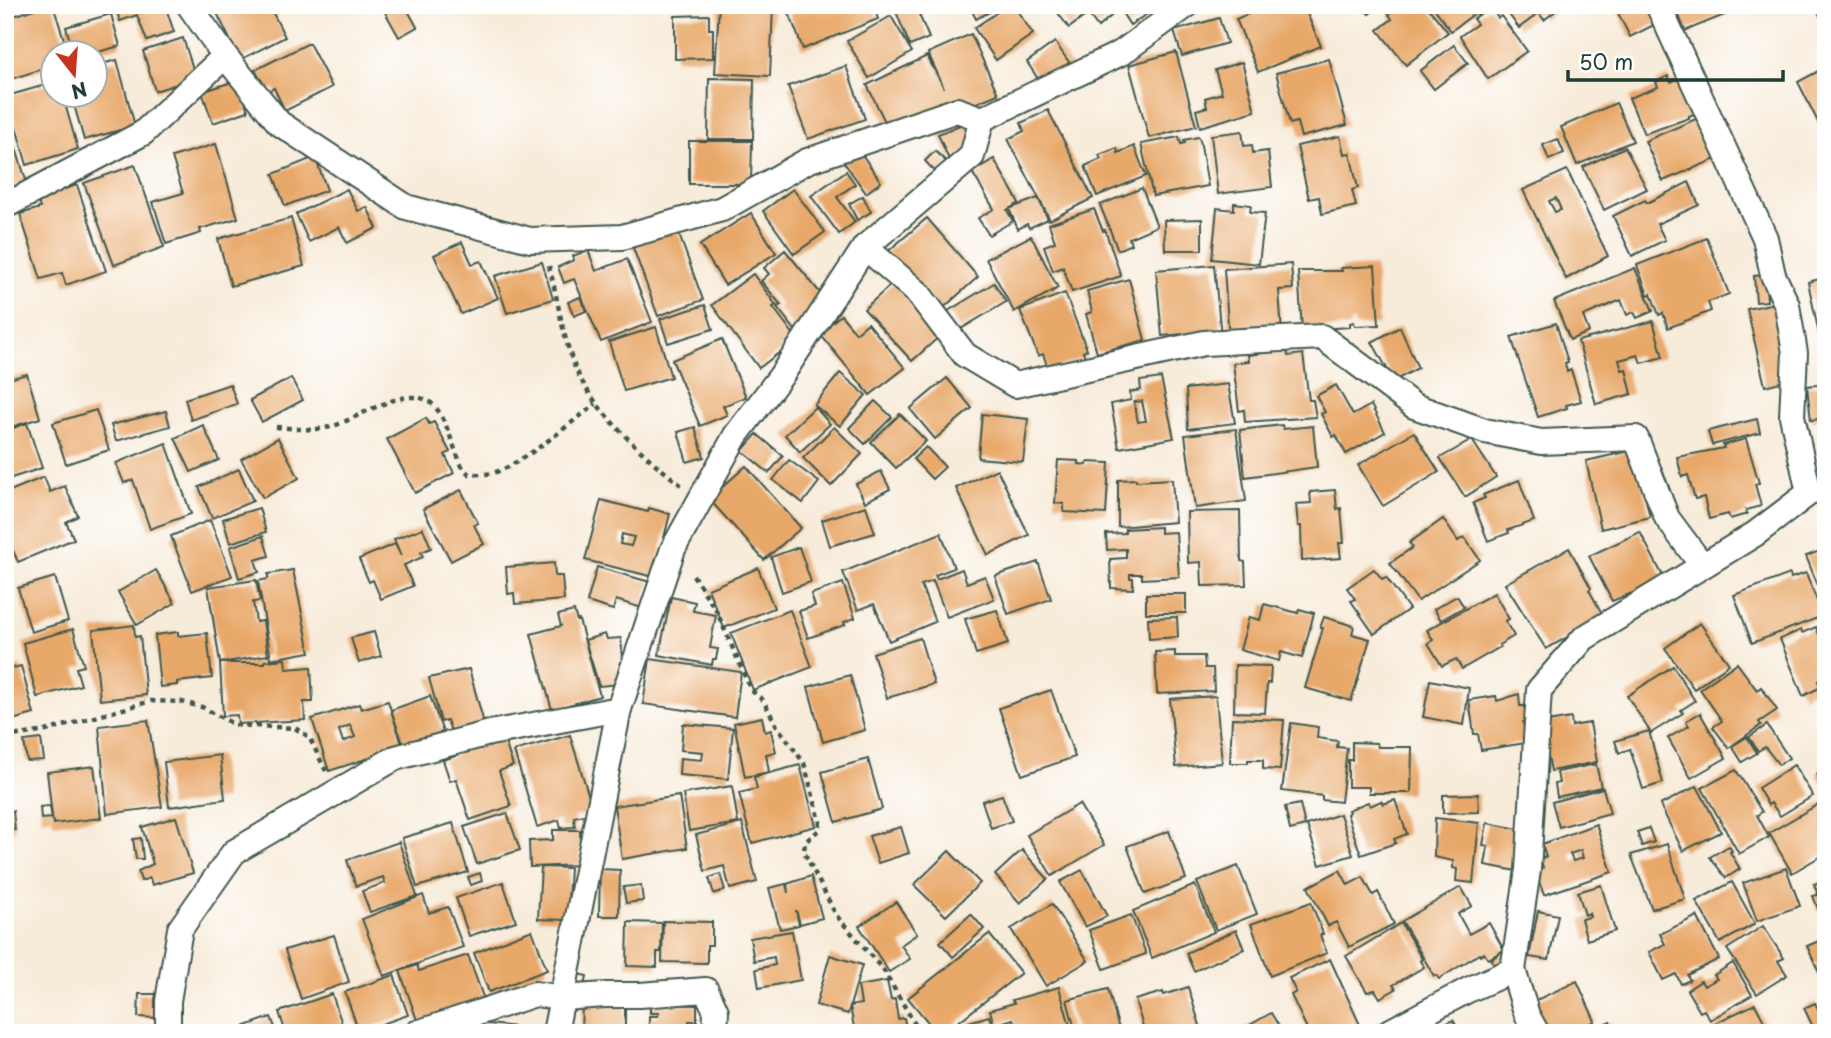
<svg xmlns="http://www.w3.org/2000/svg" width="1831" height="1038" viewBox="0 0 1831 1038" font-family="'Playpen Sans',sans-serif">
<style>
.building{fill:#e8a869;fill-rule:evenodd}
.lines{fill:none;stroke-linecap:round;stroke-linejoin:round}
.street-casing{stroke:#3f574d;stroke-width:28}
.path{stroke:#3f574d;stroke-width:4.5;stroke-dasharray:5 5;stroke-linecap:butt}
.street{stroke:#fff;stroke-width:24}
</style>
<rect width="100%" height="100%" fill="#fff"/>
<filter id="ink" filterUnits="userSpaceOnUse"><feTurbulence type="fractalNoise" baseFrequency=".0143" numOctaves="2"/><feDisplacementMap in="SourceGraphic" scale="14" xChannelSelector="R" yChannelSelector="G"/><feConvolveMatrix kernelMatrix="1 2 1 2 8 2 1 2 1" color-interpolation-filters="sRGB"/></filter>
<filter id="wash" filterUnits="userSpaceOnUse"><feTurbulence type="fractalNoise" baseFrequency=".00686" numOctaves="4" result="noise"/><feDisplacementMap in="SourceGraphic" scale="28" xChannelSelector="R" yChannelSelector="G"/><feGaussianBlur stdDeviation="1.57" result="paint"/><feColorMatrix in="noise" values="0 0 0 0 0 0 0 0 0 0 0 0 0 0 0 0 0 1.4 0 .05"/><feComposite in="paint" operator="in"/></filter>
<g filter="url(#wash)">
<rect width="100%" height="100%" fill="#f7ebd9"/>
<g id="blocks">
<g class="building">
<polygon points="46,5 53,5 68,52 52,52 52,66 5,81 5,19"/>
<polygon points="115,5 165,5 174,32 147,41 137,15 120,21"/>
<polygon points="228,5 269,5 285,37 240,60 216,11"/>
<polygon points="381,5 405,5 417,27 399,37"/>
<polygon points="719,5 773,6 770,76 715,73"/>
<polygon points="786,5 873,5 878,19 803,49"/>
<polygon points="898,5 915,5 929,38 910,46 894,7"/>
<polygon points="969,5 1003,5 976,19"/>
<polygon points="1008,5 1013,5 1033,34 996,60 974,28"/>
<polygon points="1057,5 1102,5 1111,16 1098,27 1088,14 1069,28 1058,13 1061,11"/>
<polygon points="1117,5 1161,5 1130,25"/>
<polygon points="1258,5 1288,5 1292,14 1305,9 1321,46 1258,72 1236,19 1260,9"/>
<polygon points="1361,5 1380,5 1369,14"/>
<polygon points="1398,5 1426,5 1448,32 1406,65 1378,30 1392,19 1388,13"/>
<polygon points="1432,5 1486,5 1451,31"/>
<polygon points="1502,5 1563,5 1544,20 1539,13 1519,28"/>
<polygon points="1614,5 1655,5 1662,21 1630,37"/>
<polygon points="1675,5 1723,5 1727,14 1685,31"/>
<polygon points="1815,5 1826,5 1826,18 1822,20"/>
<polygon points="1490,7 1498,18 1501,16 1527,51 1488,79 1460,36 1477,24 1473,19"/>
<polygon points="111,14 120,46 94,53 73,52 66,27"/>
<polygon points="709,15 709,29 713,29 713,58 675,59 675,16"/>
<polygon points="891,16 912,52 869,78 847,41"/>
<polygon points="1219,18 1227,43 1182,56 1174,31"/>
<polygon points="971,34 998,94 969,106 966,100 889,130 867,85 927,56 944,88 928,53"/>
<polygon points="183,38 196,78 155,91 143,51"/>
<polygon points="1055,42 1073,68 1044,88 1027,62"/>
<polygon points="309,43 332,87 285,111 274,88 267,92 255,70"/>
<polygon points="1454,45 1468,63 1434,89 1420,71"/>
<polygon points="1176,52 1196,126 1149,138 1129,65"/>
<polygon points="1329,59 1347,125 1301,137 1297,122 1290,124 1276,73"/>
<polygon points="117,60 135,126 84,140 71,94 94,94 94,66"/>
<polygon points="1242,62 1255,111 1200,127 1196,110 1207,107 1205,98 1222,93 1215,70"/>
<polygon points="846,66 865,119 808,139 788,86"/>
<polygon points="1826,67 1826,122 1820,126 1798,82"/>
<polygon points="1686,75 1701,111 1689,116 1689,118 1644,134 1629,98 1658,87 1656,82 1668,76 1671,82"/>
<polygon points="709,78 754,79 753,139 708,139"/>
<polygon points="238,80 248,111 213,123 202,92"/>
<polygon points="52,83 52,94 66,94 69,103 65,104 78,149 27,165 7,96"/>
<polygon points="1616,103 1633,141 1577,165 1561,127"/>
<polygon points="1048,110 1093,198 1050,220 1008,139 1024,131 1021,123"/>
<polygon points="5,114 27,183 7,189 5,184"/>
<polygon points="1705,115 1723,156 1663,181 1645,141"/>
<polygon points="967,122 975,141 967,152 949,160 938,134"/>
<polygon points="1242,131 1244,146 1252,145 1253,153 1268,151 1272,187 1218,194 1211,135"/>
<polygon points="1340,136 1344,154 1350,153 1358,188 1352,190 1356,206 1322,214 1319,197 1309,199 1297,146"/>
<polygon points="1179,137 1181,144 1185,143 1184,140 1198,137 1200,140 1208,186 1153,196 1141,144"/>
<polygon points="1558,139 1564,153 1549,160 1543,145"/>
<polygon points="689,141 752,141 751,184 689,184"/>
<polygon points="216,144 238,218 200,229 201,233 166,244 153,202 183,193 172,157"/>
<polygon points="1134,146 1146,176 1097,196 1085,166 1101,159 1099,155 1117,148 1118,153"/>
<polygon points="1625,147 1647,189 1604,210 1583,167"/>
<polygon points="859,150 881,182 866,193 843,161"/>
<polygon points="935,151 949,164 938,175 925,161"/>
<polygon points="315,157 327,190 285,206 273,174"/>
<polygon points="994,159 1019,203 1007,210 1013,221 989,235 978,218 994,209 972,172"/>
<polygon points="135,165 164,247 114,265 84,183"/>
<path d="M1567,170L1608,256L1566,279L1523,190ZM1556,198L1561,210L1555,212L1549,201Z"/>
<polygon points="846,171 855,184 837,197 855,222 839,234 811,196"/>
<polygon points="1689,182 1699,205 1657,224 1665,240 1632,256 1613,216 1645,200 1647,203"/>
<polygon points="77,185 106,271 66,285 62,273 41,279 20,214 40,208 37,198"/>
<polygon points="1142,188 1157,226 1129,238 1131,244 1118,250 1100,205"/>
<polygon points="347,189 358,211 367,207 377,228 347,243 339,227 309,242 296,214"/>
<polygon points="793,189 825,232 794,254 763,211"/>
<polygon points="863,196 871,212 857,220 849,204"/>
<polygon points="1038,198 1048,219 1029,228 1027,224 1018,229 1009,209"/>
<polygon points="1234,203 1251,205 1250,212 1265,213 1259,264 1212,259 1217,208 1234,210"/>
<polygon points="1094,209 1103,231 1105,230 1121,276 1072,292 1063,267 1053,271 1044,246 1055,242 1049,224"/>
<polygon points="751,213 776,253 725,285 700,245"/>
<polygon points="291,218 304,266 231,286 218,239"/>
<polygon points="927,218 978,277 941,310 886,253"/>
<polygon points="1202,219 1202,250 1165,250 1164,220"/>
<polygon points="677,229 703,300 658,316 632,245"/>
<polygon points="1031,236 1058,288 1014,312 986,259"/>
<polygon points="1707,238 1729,294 1708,302 1711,311 1668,328 1663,313 1659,315 1651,294 1648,295 1637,265"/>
<polygon points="462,242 472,264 481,261 498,298 461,314 434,255"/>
<polygon points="588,250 596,271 627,259 652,322 601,342 574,279 564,283 558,267 574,260 573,256"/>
<polygon points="785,250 826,300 795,330 777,307 781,305 761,281 769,274 764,268"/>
<polygon points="542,262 553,299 507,313 495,276"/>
<polygon points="1291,264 1293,289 1279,290 1282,334 1229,338 1224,269"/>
<polygon points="1214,265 1221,336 1194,333 1162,336 1156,270"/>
<polygon points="1375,266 1379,325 1355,326 1354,322 1350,323 1350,327 1302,330 1298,271 1342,271 1341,268"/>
<polygon points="1635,268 1653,311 1637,318 1634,312 1627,315 1621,300 1583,316 1589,332 1570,340 1554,301"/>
<polygon points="753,274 776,305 773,307 797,339 759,368 712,305"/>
<polygon points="1765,275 1767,301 1756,302 1754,276"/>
<polygon points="1824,278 1826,286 1826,333 1819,334 1808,282"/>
<polygon points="1129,279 1145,340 1097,353 1086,314 1092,312 1087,291"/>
<polygon points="893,283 941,335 912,361 864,309"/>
<polygon points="994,283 1006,302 959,330 948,311"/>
<polygon points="1065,293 1087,350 1083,352 1085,357 1049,371 1043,354 1038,356 1020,310"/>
<polygon points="580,297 586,311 574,316 568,302"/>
<polygon points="1779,302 1785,346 1784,381 1765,386 1747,309"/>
<polygon points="705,305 713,329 668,343 660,319"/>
<polygon points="841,315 856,333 868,323 905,368 870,395 819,333"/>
<polygon points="1653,321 1663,357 1641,363 1638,355 1619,360 1622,370 1626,369 1632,394 1596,404 1578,341"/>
<polygon points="1556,323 1568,362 1565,363 1567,372 1571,370 1581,401 1566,405 1567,408 1538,417 1511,337"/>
<polygon points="656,327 671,377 624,391 609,342"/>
<polygon points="1400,327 1418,368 1394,381 1372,342"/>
<polygon points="722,339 746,397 723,406 727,415 700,426 672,360"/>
<polygon points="1287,350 1288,356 1303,354 1309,400 1313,400 1316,417 1245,422 1244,410 1239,411 1233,363 1249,361 1248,355"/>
<polygon points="840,373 866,395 840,426 814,405"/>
<polygon points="27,374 40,418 5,429 5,380"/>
<polygon points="291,378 303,400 262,422 250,400"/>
<polygon points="947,378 972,408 935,439 910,409"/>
<path d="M1161,378L1174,438L1119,448L1111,404L1131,400L1130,392L1141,390L1140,381ZM1142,401L1146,421L1138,422L1134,402Z"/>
<polygon points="230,384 237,404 191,420 185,399"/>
<polygon points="1228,384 1235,423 1188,429 1186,389"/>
<polygon points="1826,384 1826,418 1811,420 1807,386"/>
<polygon points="1336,385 1353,415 1371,405 1385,432 1346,454 1336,435 1333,437 1321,414 1325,412 1316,396"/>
<polygon points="875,401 892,417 865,444 849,428"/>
<polygon points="815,407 830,424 800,452 785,435"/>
<polygon points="96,410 109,450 66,464 53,423"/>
<polygon points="166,411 170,426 116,441 111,425"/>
<polygon points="900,414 926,441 896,468 871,442"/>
<polygon points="982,414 1028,419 1023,462 978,458"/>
<polygon points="426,418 429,424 434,422 450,452 445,455 454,473 415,493 387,439"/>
<polygon points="1757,419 1760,433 1712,445 1708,431"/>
<polygon points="27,423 42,468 5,480 5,431"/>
<polygon points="203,425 219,460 191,472 175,438"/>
<polygon points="1282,425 1283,429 1313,426 1317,467 1245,477 1240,430"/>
<polygon points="695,427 704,457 687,462 678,432"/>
<polygon points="834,427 862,454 831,486 803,458"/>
<polygon points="1236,429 1246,501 1195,508 1185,435"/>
<polygon points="1414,432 1439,472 1383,506 1358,465"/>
<polygon points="757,434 783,456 769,473 742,451"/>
<polygon points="278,438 299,478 263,498 241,459"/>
<polygon points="1746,439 1759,483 1755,484 1761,506 1746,510 1747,514 1730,519 1728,514 1709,519 1704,497 1695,499 1688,475 1682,477 1677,457 1724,448 1723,445"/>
<polygon points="1472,440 1496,477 1465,497 1440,458"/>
<polygon points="166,443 191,514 150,529 133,480 124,483 116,463"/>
<polygon points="926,447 945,467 932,479 913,459"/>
<polygon points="1634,450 1650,517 1601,529 1586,461"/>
<polygon points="789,460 819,482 803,503 773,480"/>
<polygon points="1058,460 1079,461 1079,464 1087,465 1087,462 1109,463 1106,514 1064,512 1064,504 1055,503"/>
<polygon points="746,466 801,528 764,560 709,499"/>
<polygon points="239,469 253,501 212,518 199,487"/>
<polygon points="997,469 1029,535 988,555 956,488"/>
<polygon points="881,471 890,489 865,502 856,484"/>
<polygon points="44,477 50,492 65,486 78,516 66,522 74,539 18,562 5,532 5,493"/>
<polygon points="1136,479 1136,481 1172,479 1175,522 1118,527 1118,480"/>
<polygon points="1519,480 1534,521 1508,530 1509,533 1488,541 1473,503 1485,498 1483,495"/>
<polygon points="461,490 478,523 474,525 484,544 451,561 423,509"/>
<polygon points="1335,490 1337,509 1341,508 1344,543 1339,543 1341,558 1302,561 1301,526 1298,526 1296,504 1311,503 1310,492"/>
<path d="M601,500L648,512L649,508L670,514L654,577L585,560ZM622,534L634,537L631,546L620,544Z"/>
<polygon points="866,506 875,533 830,546 822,520"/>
<polygon points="259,508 266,532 230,543 223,519"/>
<polygon points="1240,511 1241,561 1245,562 1246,585 1202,586 1201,562 1188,563 1187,512"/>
<polygon points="1443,519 1458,541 1464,537 1480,560 1418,601 1390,563 1413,547 1409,543"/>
<polygon points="210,520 232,576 192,591 171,536"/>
<polygon points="1160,527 1160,533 1176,532 1179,577 1142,579 1142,574 1130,574 1130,578 1133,578 1133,589 1111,588 1110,559 1126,558 1126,549 1107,550 1106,534 1125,533 1125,529"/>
<polygon points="423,528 431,548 421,552 423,557 404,565 413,586 381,599 373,580 369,582 359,559 395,544 401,556 394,539"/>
<polygon points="1640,532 1665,580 1612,601 1589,556"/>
<polygon points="941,533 954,568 935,575 937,579 962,569 967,583 985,576 994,599 947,617 933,581 921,585 935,622 889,641 874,604 858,610 843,572"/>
<polygon points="263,536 269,556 255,560 259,572 239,578 230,547"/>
<polygon points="799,547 811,582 782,592 771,557"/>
<polygon points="1569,548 1591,588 1589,590 1604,617 1546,649 1505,584"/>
<polygon points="1826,549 1826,606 1806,556"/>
<polygon points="1038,562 1051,599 1008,614 995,576"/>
<polygon points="554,563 555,576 562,576 564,600 515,604 514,593 508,594 506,567"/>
<polygon points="597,567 650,582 642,608 616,600 613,610 587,602"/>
<polygon points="758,568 774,608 724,628 708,589"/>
<polygon points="1374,569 1382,579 1386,577 1409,609 1374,634 1351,601 1355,599 1347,588"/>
<polygon points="156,570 175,603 137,625 118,592"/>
<polygon points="293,570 310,652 271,659 258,581 268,579 268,574"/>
<polygon points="1806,573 1823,616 1752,643 1734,595 1790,574 1791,578"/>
<polygon points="55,577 68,621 31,632 18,588"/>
<polygon points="256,580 260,601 253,602 256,622 263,621 268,655 220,663 208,587"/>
<polygon points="843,583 855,618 844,622 845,625 808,638 799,611 815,606 811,594"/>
<polygon points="1494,593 1509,619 1505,621 1514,636 1499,645 1500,647 1462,669 1456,659 1442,666 1428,643 1433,640 1427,630"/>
<rect x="1146" y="594" width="40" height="19"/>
<polygon points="1457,596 1464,607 1441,620 1434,609"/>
<polygon points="671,597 695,602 693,611 716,615 710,648 718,649 716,659 713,659 712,665 659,655"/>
<polygon points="1264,604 1298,613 1299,609 1314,613 1302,658 1281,652 1279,661 1240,650 1249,617 1260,620"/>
<polygon points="790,610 812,667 753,690 731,633"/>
<polygon points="997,610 1008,644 976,654 965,619"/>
<polygon points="574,611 577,621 579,620 600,696 552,710 531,634 561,626 558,615"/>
<polygon points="1177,617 1178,637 1149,639 1148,618"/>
<polygon points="1324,617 1354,626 1352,634 1370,639 1351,701 1305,688 1323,628 1320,628"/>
<polygon points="1700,623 1729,664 1694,689 1665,648"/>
<polygon points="134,625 135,637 140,636 146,695 100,700 93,630"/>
<polygon points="1816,627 1826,651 1826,678 1818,681 1821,687 1803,696 1780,639 1801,630 1802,633"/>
<polygon points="73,629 84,666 76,668 81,685 37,697 23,643"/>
<polygon points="178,632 178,636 207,633 212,678 177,682 177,685 160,687 155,635"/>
<polygon points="374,632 381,656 359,663 351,638"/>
<polygon points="605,634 607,639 621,638 623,662 620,662 619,684 599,686 585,640"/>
<polygon points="920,638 934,684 887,698 873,653"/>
<polygon points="1175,651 1175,656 1204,656 1205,668 1213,668 1214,691 1157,694 1155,652"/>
<polygon points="285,659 286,669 311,667 313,702 304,702 305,720 238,724 237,715 223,716 220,663 265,663 265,661"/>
<polygon points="650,659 741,672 735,717 643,704"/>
<polygon points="1737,663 1757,690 1761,687 1777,710 1759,722 1761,725 1729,748 1713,727 1722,721 1700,689"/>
<polygon points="1235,665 1271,666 1270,683 1267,683 1265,713 1234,712"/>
<polygon points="21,666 34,714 5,722 5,670"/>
<polygon points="1673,666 1695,701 1681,710 1683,713 1651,733 1627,696"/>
<polygon points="469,669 485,727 451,731 447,720 441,722 429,678"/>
<polygon points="850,675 865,730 823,742 808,687"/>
<polygon points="1430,680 1469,688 1464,725 1423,717"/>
<polygon points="1051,690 1075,757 1022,775 999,708"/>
<polygon points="1519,694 1520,706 1523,706 1528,714 1526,722 1523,722 1526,743 1481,750 1478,734 1474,734 1469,700 1496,696 1497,701"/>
<polygon points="430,696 444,735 404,746 391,710"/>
<polygon points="1216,696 1222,763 1176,767 1170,699"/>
<path d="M388,701L403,747L329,771L312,719L359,704L361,709ZM350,725L355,737L343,742L339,730Z"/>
<polygon points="1700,713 1726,758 1691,778 1668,738 1689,726 1686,721"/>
<polygon points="762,717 765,732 771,730 776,752 766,754 769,772 745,777 734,723"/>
<polygon points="1232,718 1284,720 1280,770 1263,769 1263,760 1248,760 1248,763 1230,763"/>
<polygon points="1571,718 1572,726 1590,723 1597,762 1551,771 1542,723"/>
<polygon points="148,720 162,807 107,814 99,726"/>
<polygon points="1291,723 1318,727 1317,738 1338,741 1337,747 1347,748 1341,802 1322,800 1322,796 1282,791"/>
<polygon points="683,724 733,728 728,779 679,775 680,758 702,760 703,752 681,750"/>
<polygon points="1767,725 1789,758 1779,765 1765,747 1758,751 1749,737"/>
<polygon points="1649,731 1663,783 1643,789 1630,749 1619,753 1615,741"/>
<polygon points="570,735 594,813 574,817 575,827 561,828 559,820 537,827 514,751"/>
<polygon points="1747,737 1757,753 1742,762 1732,746"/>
<polygon points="41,739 44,760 27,761 24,741"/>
<polygon points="504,739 513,766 499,771 511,806 470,820 456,779 450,781 443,760 455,756 454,752"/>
<polygon points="1352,742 1377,743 1378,747 1412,747 1411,793 1369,793 1369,787 1348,787 1348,760 1352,760"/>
<polygon points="220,755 225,799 169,807 164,762"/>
<polygon points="868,759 882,809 836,822 822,772"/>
<polygon points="1596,764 1601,787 1557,797 1555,784 1559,783 1557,772"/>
<polygon points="800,765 816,826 752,843 739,793 757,789 754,777"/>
<polygon points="1794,765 1813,796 1780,816 1771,803 1768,805 1758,788"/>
<polygon points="94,766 101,818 53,824 47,772"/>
<polygon points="1826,768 1826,788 1816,774"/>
<polygon points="1736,770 1762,812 1757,815 1769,837 1739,854 1702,788"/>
<polygon points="732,786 738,823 689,831 683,794"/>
<polygon points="1697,786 1721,832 1683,851 1660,805"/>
<polygon points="1603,788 1610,813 1559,827 1552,802"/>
<polygon points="1478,794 1479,812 1443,813 1443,795"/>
<polygon points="1002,795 1012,821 991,828 982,801"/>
<polygon points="679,796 687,848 622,859 614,806"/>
<polygon points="1395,800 1407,834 1394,839 1396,843 1361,855 1347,814 1349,812 1348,810 1368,802 1370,806 1381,801 1383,804"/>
<polygon points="1824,801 1826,853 1792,873 1769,833"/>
<polygon points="1079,804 1104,845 1052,876 1027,835"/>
<polygon points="1300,804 1305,826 1290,830 1285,807"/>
<polygon points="50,806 52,818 41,819 40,807"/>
<polygon points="13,811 15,830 5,831 5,812"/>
<polygon points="507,813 520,850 477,864 464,827"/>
<polygon points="1340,814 1353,855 1320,865 1307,825"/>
<polygon points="176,817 193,873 152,885 150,878 141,881 138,871 153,864 142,827"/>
<polygon points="1435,818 1479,823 1473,883 1456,881 1457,869 1453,868 1453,861 1434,857"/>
<polygon points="453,823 468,872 417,887 402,838"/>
<polygon points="742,823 757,882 730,889 724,866 705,871 696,835"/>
<polygon points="1487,823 1524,830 1517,871 1485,865 1488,846 1483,845"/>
<path d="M1596,824L1612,872L1544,895L1535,871L1543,868L1540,859L1546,857L1542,844ZM1581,850L1583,858L1573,861L1570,854Z"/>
<polygon points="901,827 909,853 878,863 869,836"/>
<polygon points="1649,828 1654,842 1642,846 1637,832"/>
<polygon points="553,830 580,830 581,865 530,867 529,841 553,840"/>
<polygon points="1169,831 1186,879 1145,894 1127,846"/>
<polygon points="141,838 143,859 136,859 133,839"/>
<polygon points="399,842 417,896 370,912 362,891 385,883 383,877 356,886 347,860"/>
<polygon points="1667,844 1685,899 1652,909 1631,855"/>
<polygon points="1729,846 1732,851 1730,852 1740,869 1726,878 1710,857"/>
<polygon points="1022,850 1048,879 1020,903 995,875"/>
<polygon points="949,851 980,883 946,916 914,885"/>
<polygon points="1238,866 1257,914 1216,930 1197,882"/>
<polygon points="541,867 570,868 567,920 538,919"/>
<polygon points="1786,868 1800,906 1757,921 1743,883"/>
<polygon points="600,869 620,870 619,916 599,916"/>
<polygon points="1082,870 1107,916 1085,927 1060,882"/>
<polygon points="1340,870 1348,885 1363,877 1373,895 1378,892 1394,924 1349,947 1336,922 1328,926 1308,887"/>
<polygon points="480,873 482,881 471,885 468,877"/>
<polygon points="720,874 725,890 714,894 709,878"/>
<polygon points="811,876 822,918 800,924 796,910 799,925 780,929 769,888 786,884 788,893 787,884"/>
<polygon points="1826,880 1826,912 1820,914 1813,896 1818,895 1814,884"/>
<polygon points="503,882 516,921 469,936 456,898"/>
<polygon points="1732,882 1755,924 1720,943 1696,901"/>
<polygon points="641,885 643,901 626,903 623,887"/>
<polygon points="1195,885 1214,932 1152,958 1133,911"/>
<polygon points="1601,885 1615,931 1587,940 1581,919 1590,917 1589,913 1585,915 1578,892"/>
<polygon points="1461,887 1472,906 1458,914 1469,934 1489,923 1504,950 1488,959 1484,953 1480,955 1479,954 1439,979 1436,975 1434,976 1402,921"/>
<polygon points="423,895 429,913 448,907 463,947 384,976 362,919"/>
<polygon points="896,902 917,934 901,945 910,959 889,972 859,926"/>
<polygon points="1311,902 1323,934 1320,935 1327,953 1270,976 1251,924"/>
<polygon points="1052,904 1088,961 1046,986 1011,929"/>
<polygon points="1538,911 1558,915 1549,960 1529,957"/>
<polygon points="971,914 984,929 953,957 940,942"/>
<polygon points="1131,915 1146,954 1104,969 1089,930"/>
<polygon points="1697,916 1719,959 1687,975 1690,980 1681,984 1676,974 1663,980 1649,952 1665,944 1660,934"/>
<polygon points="663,921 712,922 712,945 707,945 707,963 662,962"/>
<polygon points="628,922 662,923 661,952 657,952 657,967 627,966"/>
<polygon points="1401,923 1422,959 1420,961 1424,967 1393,985 1396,989 1380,998 1375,990 1367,992 1346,956"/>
<polygon points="1763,926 1784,958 1778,961 1787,975 1757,994 1727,949"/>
<polygon points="532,930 547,970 489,992 474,953"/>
<polygon points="1236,930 1244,949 1194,971 1186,953"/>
<polygon points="792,931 801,980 759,988 756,969 775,965 774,957 754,961 750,938"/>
<polygon points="989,934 1021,973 944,1033 937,1033 908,998"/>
<polygon points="334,935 349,982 301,999 285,950"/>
<polygon points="1826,938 1826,988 1807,946"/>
<polygon points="1502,951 1509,961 1498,969 1491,960"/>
<polygon points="468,955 484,1000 418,1023 400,971 417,965 419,971"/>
<polygon points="830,955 862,965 850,1006 861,1004 858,986 887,981 891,1000 895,999 898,1019 904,1018 907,1033 855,1033 850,1006 848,1014 816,1005"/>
<polygon points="1330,959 1361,1027 1350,1033 1309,1033 1291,995 1296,992 1289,978"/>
<polygon points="1733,963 1752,995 1710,1020 1704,1010 1700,1012 1687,990 1701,981 1704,986 1717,979 1714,975"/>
<polygon points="577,974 587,976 585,986 575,984"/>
<polygon points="394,975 408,1015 359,1032 345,992"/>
<polygon points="1577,981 1595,1021 1570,1033 1544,1033 1530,1003"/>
<polygon points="1059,987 1072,1033 1017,1033 1013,1019 994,1025 990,1010 1014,1003 1012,1000"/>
<polygon points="1188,987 1201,1029 1187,1033 1145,1033 1135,1000 1163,992 1164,995"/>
<polygon points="1108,989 1120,1033 1076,1033 1067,1000"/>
<polygon points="139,994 158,994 157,1018 138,1017"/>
<polygon points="332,994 345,1033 286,1033 279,1012"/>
<polygon points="1815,1003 1826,1025 1815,1031 1804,1008"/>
<polygon points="582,1004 625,1005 625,1033 581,1033"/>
<polygon points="650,1004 697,1005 697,1021 689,1021 689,1024 697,1025 697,1033 649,1033 649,1016 658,1016 659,1013 650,1013"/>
<polygon points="1755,1004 1770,1033 1717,1033 1713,1024"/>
<polygon points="1271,1013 1283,1033 1236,1033"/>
<polygon points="989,1016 995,1033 972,1033 969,1022"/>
<polygon points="271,1017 277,1033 229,1033 229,1032"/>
<polygon points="1453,1020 1460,1033 1429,1033"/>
<polygon points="1610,1022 1615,1033 1587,1033"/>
<polygon points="479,1023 542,1030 542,1033 478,1033"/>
</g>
</g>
</g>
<g filter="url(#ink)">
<use href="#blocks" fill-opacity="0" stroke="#3f574d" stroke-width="2"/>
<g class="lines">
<g class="street-casing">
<g id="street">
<polyline points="189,5 225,56 279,123 406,207 530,240 622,237 722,209 807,161 957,110 982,119"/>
<polyline points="5,206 143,133 225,56"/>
<polyline points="865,247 918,293 965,355 1015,385 1204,343 1322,337 1414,406 1485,431 1541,442 1636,438 1667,518 1702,565"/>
<polyline points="1513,970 1527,1015 1537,1033"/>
<polyline points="168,1033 168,1001 180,929 234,852 395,758 490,733 619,709"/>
<polyline points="417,1033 535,994 563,998 605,995 640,995 706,990 716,1011 715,1033"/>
<polyline points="555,1033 619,709 673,549 736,435 781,376 865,247 972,156 982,119 1121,53 1187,5"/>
<polyline points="1387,1033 1468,990 1513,970 1528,870 1539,690 1584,638 1755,534 1809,493 1792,416 1795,353 1787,305 1773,275 1765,238 1658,5"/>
</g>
</g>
<g class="path">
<path d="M549,266C558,299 562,334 574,365C592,410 644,456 681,485"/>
<path d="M276,427C292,428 309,431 325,428C354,424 410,376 436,408C446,419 455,453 463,468L469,474C478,474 487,475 496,472C525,462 570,423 596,404"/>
<polyline points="693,575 716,610 751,690 763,700 777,726 804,763 820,821 819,830 805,842 804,852 836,915 884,971 920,1033"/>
<polyline points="5,737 46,731 151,701 182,702 202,707 235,725 295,728 309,737 326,771"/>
</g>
<use href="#street" class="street"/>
</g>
</g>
<rect width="1831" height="1038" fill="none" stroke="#fff" stroke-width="28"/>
<g transform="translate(74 74) rotate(163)"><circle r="33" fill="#ffffff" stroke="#a5b1ae" stroke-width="2"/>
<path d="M0-5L12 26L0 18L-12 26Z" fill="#c8321e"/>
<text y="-10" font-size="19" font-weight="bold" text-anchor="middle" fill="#1f3d34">N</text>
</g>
<path d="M1568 70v10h215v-10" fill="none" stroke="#1f3d34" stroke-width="3.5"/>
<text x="1579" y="70" font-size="21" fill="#1f3d34" stroke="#ffffff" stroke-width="5" paint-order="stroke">50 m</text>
</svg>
